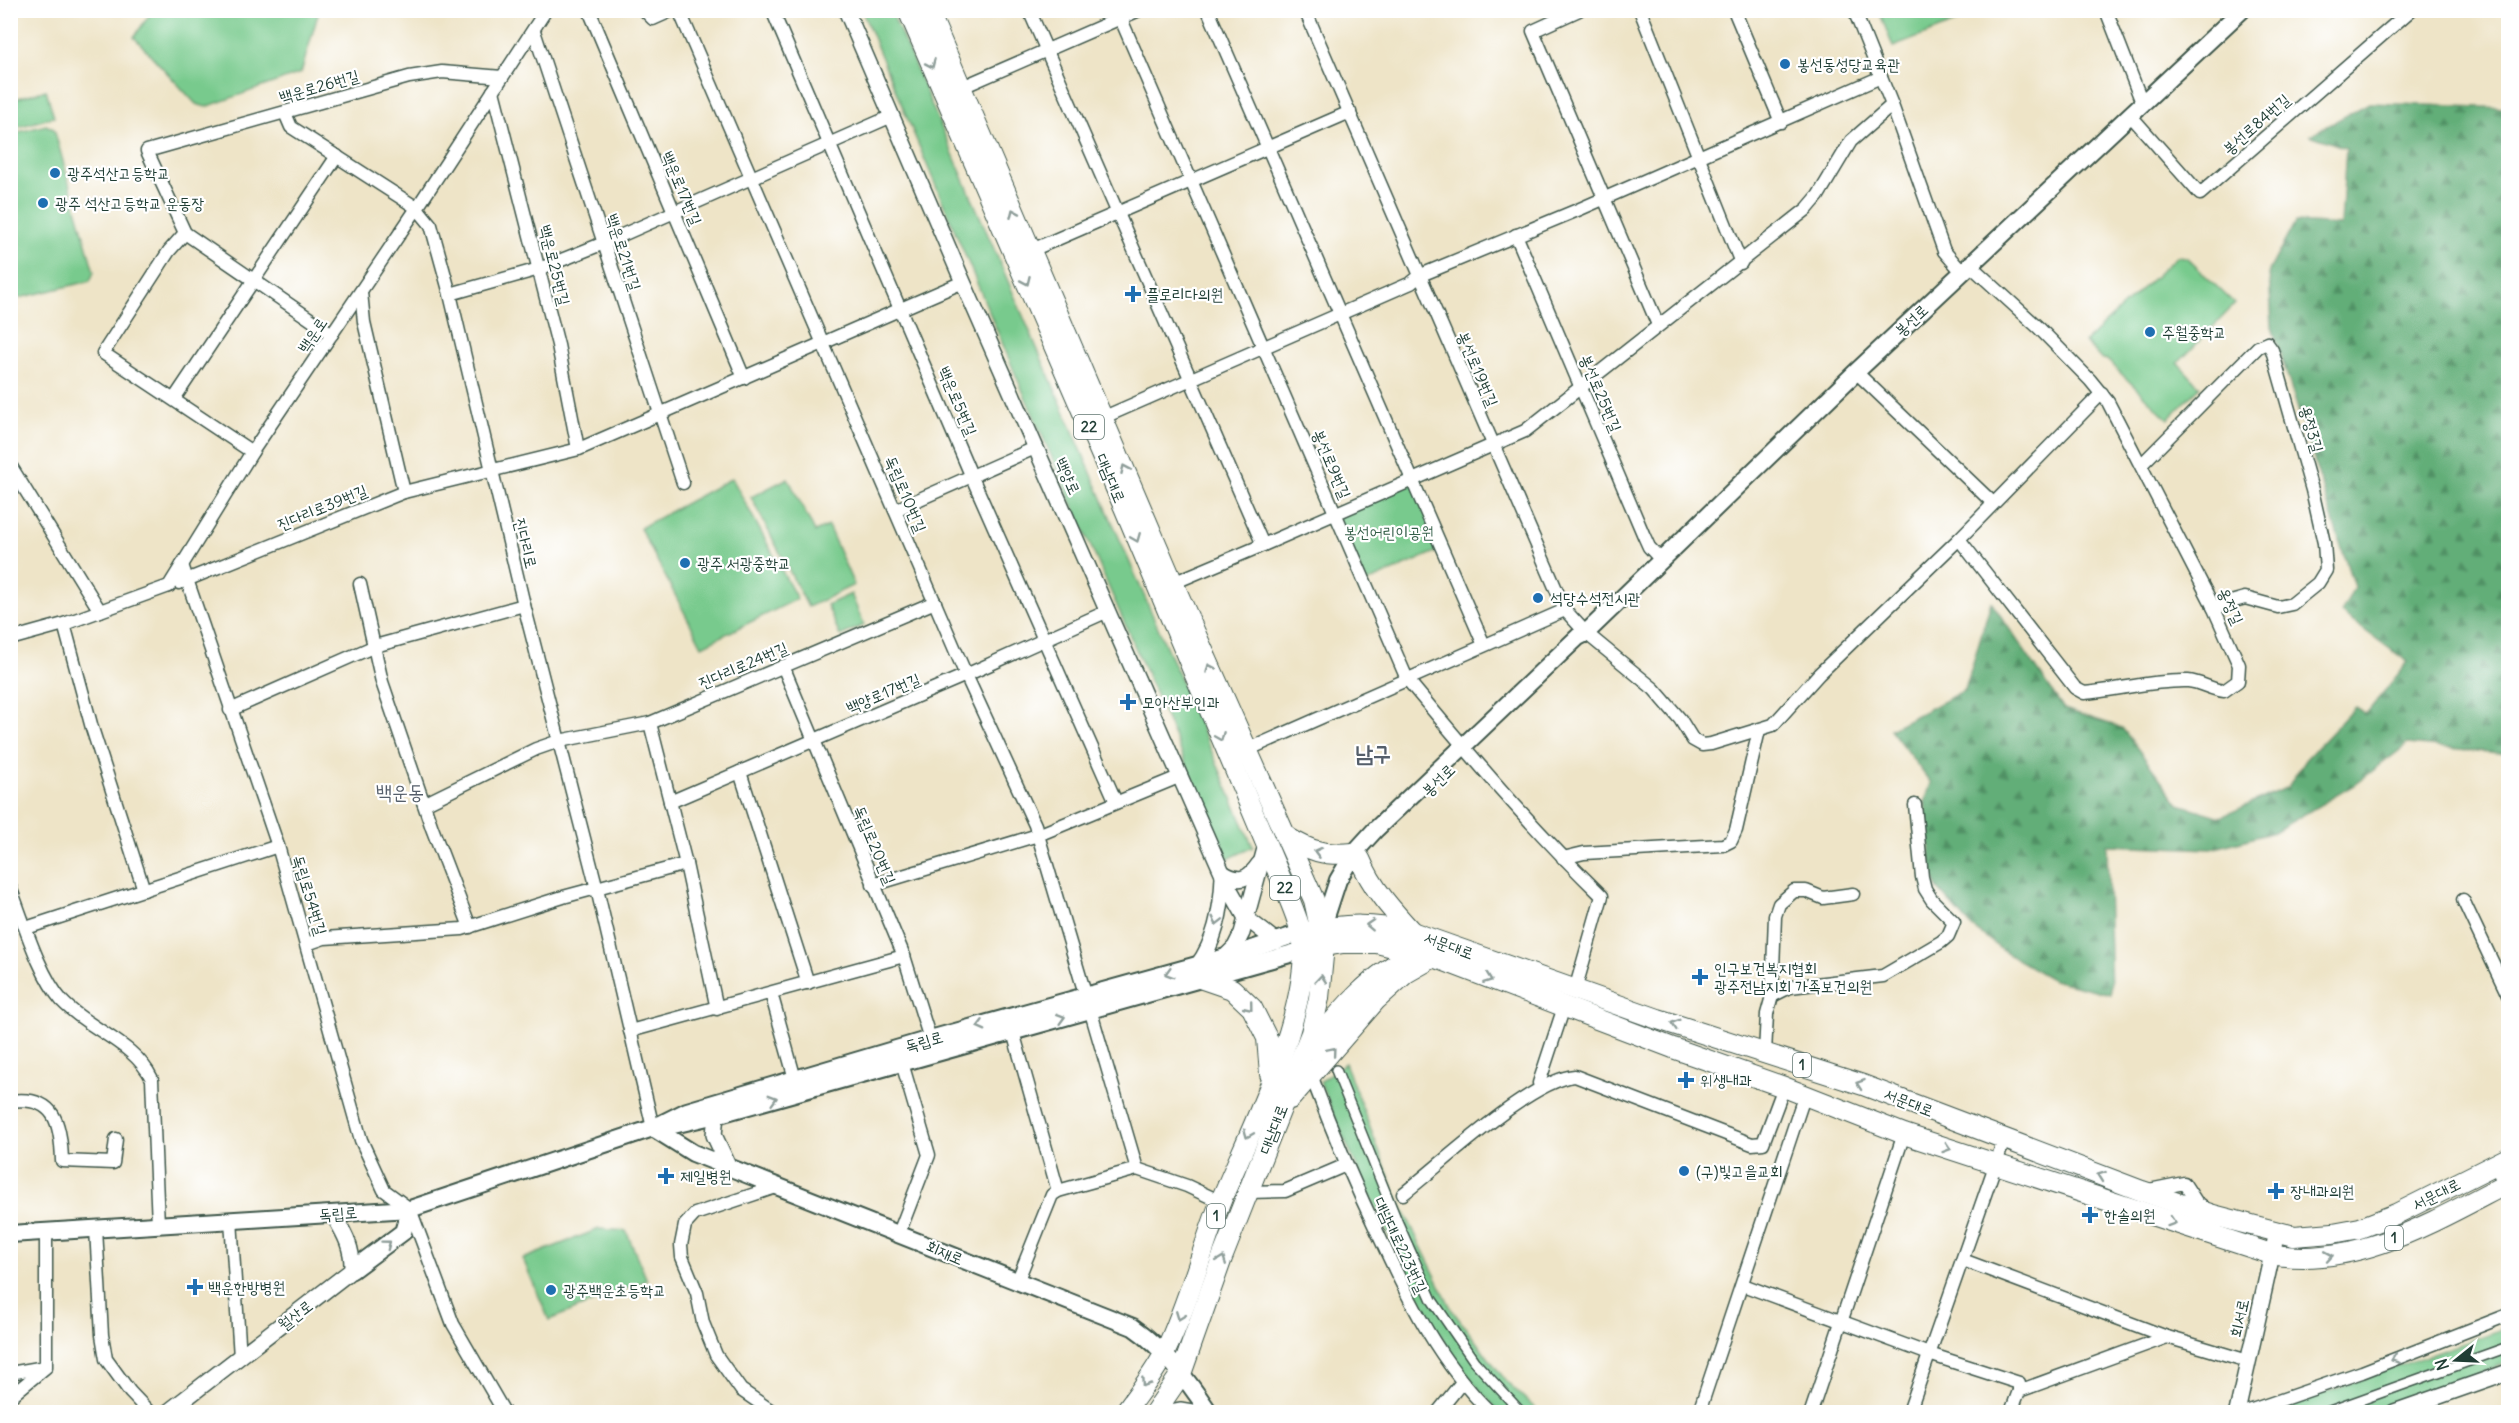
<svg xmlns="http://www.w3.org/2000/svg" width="2519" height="1423" viewBox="0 0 2519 1423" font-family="Delius,'Poor Story',sans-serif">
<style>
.forest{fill:url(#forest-firs);stroke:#407656;stroke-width:1.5}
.park{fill:#78ca8d;stroke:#4c8460;stroke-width:1.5}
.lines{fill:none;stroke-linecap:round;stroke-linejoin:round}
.pedestrian-casing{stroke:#3e564a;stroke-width:12}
.minor-casing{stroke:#3e564a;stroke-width:15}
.tertiary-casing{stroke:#3e564a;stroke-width:18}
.secondary-casing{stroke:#3e564a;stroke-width:20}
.primary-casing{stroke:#3e564a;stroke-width:22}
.pedestrian{stroke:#fff;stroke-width:9}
.minor{stroke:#fff;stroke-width:12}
.tertiary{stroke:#fff;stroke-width:15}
.secondary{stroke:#fff;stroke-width:16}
.primary{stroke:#fff;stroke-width:20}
.oneway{stroke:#8f9e9a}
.poi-dot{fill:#1f6fb2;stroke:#fff;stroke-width:2}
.labels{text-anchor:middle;stroke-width:4.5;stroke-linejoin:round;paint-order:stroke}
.shield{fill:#fff;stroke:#627771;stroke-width:1.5}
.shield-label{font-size:15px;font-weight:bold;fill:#1f3d34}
.poi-label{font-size:16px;fill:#1f3d34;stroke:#fff;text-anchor:start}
.street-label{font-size:16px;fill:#1f3d34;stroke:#fff}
.park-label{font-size:16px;fill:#35604a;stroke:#fff}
.quarter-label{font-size:20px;fill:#555f6b;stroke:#fff}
.district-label{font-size:22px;font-weight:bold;fill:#555f6b;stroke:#fff}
</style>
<defs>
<pattern id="forest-firs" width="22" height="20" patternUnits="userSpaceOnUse" patternTransform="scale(1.5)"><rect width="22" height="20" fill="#62ae78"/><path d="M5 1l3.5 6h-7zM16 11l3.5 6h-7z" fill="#508f63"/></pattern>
</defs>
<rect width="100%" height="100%" fill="#fff"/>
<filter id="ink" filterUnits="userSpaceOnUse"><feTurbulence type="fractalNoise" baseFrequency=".0167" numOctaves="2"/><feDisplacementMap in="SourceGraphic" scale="12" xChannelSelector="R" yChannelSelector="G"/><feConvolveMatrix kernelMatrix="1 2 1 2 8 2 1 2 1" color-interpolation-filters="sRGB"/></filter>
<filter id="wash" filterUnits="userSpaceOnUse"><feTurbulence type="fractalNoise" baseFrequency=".008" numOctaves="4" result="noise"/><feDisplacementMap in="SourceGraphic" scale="24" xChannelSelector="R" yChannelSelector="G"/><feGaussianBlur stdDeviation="1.35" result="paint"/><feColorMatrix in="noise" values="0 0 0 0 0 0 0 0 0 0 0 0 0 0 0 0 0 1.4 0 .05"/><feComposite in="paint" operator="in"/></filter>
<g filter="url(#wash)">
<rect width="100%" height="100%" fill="#eee4c7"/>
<polygon class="forest" points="2369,103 2508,108 2508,754 2408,744 2354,785 2274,832 2212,849 2107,845 2111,994 2053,980 2006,953 1971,926 1937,888 1932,871 1925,802 1931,783 1890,729 1965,690 1991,602 2064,709 2122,728 2179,804 2221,817 2288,787 2305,760 2355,707 2366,714 2408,662 2341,613 2354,587 2272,327 2269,271 2295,222 2341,225 2346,148 2310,135"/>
<g class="park">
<polygon points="153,10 319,10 319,11 301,73 206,107 196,104 134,37"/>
<polygon points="862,11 891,11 1253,847 1228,859 1017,378"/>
<polygon points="1879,11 1961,11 1965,19 1893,47"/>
<polygon points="46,90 54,117 11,129 11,100"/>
<polygon points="46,125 54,129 94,272 90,281 19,298 15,297 11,292 11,134"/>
<polygon points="2177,256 2186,257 2235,304 2178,363 2200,387 2168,419 2107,360 2100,358 2085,342"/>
<polygon points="732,478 797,599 702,646 640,528"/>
<polygon points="788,478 815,532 828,526 854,585 808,607 751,497"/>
<polygon points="1413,481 1442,549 1366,583 1335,514"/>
<polygon points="851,594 864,625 840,636 827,605"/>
<path d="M1345,1063L1396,1195L1452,1310L1506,1381L1539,1412H1499C1447,1358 1418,1299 1387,1232C1363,1182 1341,1133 1320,1082Z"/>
<polygon points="599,1229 626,1231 647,1280 549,1320 523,1259"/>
<polygon points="2508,1327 2508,1363 2373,1412 2269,1412"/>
</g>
</g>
<g filter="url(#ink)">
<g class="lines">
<g class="pedestrian-casing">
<g id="pedestrian">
<polyline points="1336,1070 1397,1221 1432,1300 1474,1361 1521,1412"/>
<polyline points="2327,1412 2508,1347"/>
</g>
</g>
<g class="minor-casing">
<g id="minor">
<polyline points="589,10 744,378"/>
<polyline points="644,10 653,19 673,10"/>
<polyline points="679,10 966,675 1035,825 1086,997"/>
<polyline points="772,10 971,475 1116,802"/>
<polyline points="1029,10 1263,545 1173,583"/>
<path d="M1117,10L1407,679C1469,754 1532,828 1602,896L1575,990"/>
<polyline points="1208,10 1484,645"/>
<polyline points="1305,10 1565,610 1586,633 1654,689 1680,719 1693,740 1702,745 1711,744 1773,725 1819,674 1959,539 2102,393"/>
<polyline points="1579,10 1533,31 1658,325"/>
<polyline points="1640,10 1741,263"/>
<polyline points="1734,10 1781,122"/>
<polyline points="1854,10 1892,105 1944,251 1962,272"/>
<polyline points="2106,10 2143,105"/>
<polyline points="534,31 683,483"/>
<polyline points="960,88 1139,10"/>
<polyline points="493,91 558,345 578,449"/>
<polyline points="285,113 291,127 417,208 431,225 450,294 524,605 597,889 653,1128"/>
<polyline points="2131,116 2200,194 2411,10"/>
<polyline points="185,233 169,251 103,353 252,452"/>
<polyline points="1516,235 1644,536 1649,547 1662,561"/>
<polyline points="1025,253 1350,112"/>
<polyline points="361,292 364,322 404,492"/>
<polyline points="450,294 539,269 604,243 892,116"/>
<polyline points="332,334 185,233 147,151 409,77 442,72 502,77"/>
<polyline points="1856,372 1993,503"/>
<polyline points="174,399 337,156"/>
<polyline points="1102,418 1411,283 1421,275 1580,209 1881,77"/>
<polyline points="10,465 100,611"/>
<polyline points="2141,465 2258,347 2267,343 2272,350 2312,490 2324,543 2326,570 2318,583 2292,604 2278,607 2245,598 2213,607"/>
<polyline points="895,510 1035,448"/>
<path d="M1959,539L2075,688L2084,693C2119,690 2153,680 2188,681C2201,682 2211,690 2224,691L2238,681L2239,665L2211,602L2108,402L2090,380L2039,328L1970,265"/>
<polyline points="1263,545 1525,431 1807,209 1818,196 1851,141 1892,105"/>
<polyline points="182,565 278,846 361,1140 384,1190 410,1209 453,1324 504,1412"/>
<polyline points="179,583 404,492 579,449 963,282"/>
<polyline points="360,584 382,682 432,828 470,927"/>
<polyline points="64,624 92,728 144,890"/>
<polyline points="10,639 64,624 169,586 252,452 417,208 546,10"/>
<polyline points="783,666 904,956 930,1039"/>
<polyline points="230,710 375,646 524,605"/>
<polyline points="650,723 686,864 717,1009"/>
<polyline points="1247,750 1565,610"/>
<polyline points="740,772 808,983"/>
<polyline points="670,802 966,675 1108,611"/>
<polyline points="424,804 536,749 559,741 650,723 935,602"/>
<polyline points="1563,858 1584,853 1723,845 1731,841 1736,830 1759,730"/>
<polyline points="873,885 1038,835 1181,776"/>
<path d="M10,887C23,920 39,975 62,1001C89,1030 134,1042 152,1079L158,1225"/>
<polyline points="2463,900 2508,995"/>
<polyline points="26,928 278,846"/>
<polyline points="307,944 324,938 462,929 563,897 686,864"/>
<polyline points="771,993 795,1079"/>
<polyline points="1772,996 1790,987 1883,976 1941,942 1948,936 1954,922 1932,900 1925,889 1922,877 1915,805"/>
<polyline points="1090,1009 1137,1169"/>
<polyline points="630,1031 904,956"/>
<polyline points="1013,1032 1058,1191"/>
<polyline points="1765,1053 1767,1014 1772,996 1775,916 1779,904 1794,891 1806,891 1823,898 1853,894"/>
<path d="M1311,1075C1332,1131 1355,1186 1381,1240C1410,1303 1440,1363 1490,1412"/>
<polyline points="1541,1088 1539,1083 1564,1007"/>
<path d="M10,1101C55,1095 61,1123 62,1161L113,1163L116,1139"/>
<polyline points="2496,1164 2508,1197"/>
<polyline points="2149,1190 2184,1183 2197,1203 2205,1209"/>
<polyline points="1248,1192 1285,1191 1346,1165"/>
<path d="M1403,1194C1442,1164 1530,1080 1575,1076L1752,1144L1763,1143L1784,1087"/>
<polyline points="231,1220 240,1357"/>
<polyline points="96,1229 102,1335 106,1359 130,1392 149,1412"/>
<polyline points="899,1233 929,1155 902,1063"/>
<polyline points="1963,1260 2167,1337 2248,1361"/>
<polyline points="1017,1282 1052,1195 1058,1191 1137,1169 1187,1186 1221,1202"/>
<polyline points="1743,1285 1929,1354 2019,1383 2019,1391"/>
<polyline points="10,1373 45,1367"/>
<polyline points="10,1397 46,1367 46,1232"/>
<polyline points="773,1412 741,1390 716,1355 703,1323 697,1293 682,1257 681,1245 685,1225 695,1214 779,1186"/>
<polyline points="1438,1412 1462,1382"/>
<polyline points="1699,1412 1805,1094"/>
<polyline points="1811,1412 1904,1134"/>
<polyline points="1909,1412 2004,1140"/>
<polyline points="2011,1412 2019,1391 2167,1337"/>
<polyline points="2246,1412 2362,1372 2508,1315"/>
</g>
</g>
<g class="tertiary-casing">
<g id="tertiary">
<polyline points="846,10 963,282 1229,888 1246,918 1277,942"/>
<path d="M1223,873C1239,883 1248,880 1259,864"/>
<polyline points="1225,957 1235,947 1242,933 1266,845"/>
<path d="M1198,965C1217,939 1222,907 1223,876"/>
<polyline points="716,1115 714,1135 729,1167"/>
<path d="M168,1412L352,1270C353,1247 344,1233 333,1214"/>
<polyline points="1170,1412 1180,1410 1192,1412"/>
<polyline points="2237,1412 2277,1232"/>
<polyline points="2394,1412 2508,1372"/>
</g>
</g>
<g class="secondary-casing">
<g id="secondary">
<polyline points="1322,929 1338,880 1354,853 1375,830 1578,637 1586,633 1856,372 2242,10"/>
<polyline points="669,1126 716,1115 1304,950"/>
<path d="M653,1128L693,1153L1133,1327C1164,1348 1188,1381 1209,1412"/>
<polyline points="10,1234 410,1209 653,1128 687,1111 930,1039 1237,954 1300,933"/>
<polyline points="352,1270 403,1232 410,1209"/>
</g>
</g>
<g class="primary-casing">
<g id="primary">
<path d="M908,10L1124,507L1281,879C1289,899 1304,931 1304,952C1302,1029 1252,1127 1222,1198C1202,1248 1189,1302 1165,1352C1155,1373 1138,1393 1125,1412"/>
<polyline points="928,10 1173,583 1314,900 1324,946 1319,998 1311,1033 1222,1258 1181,1374 1155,1412"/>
<path d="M1285,836C1310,851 1324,856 1354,853"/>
<path d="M1360,859C1372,888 1391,909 1412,932"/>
<path d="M1308,932C1346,923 1374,924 1412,932L1658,1019L1863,1085L2142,1191L2213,1215L2294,1236L2333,1233L2360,1228L2396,1214L2508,1158"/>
<path d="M1313,948L1343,943H1377L1434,957L1673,1048L1784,1087L1904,1134L2271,1254C2355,1270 2436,1220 2508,1183"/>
<polyline points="1200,978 1232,989 1252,1008 1267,1038 1270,1074"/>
<path d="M1311,1050C1338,1012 1372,973 1416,953"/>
<polyline points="1290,1099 1376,1000 1406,973 1434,957"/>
</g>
</g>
<use href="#pedestrian" class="pedestrian"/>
<use href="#minor" class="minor"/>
<use href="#tertiary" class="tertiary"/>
<use href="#secondary" class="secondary"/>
<use href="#primary" class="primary"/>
</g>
<defs><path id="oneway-chevron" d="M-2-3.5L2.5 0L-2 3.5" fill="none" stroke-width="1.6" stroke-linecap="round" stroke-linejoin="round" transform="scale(1.5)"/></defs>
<g class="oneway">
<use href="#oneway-chevron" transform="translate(931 64) rotate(66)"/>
<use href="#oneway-chevron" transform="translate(1014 213) rotate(-114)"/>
<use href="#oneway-chevron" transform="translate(1026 281) rotate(66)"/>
<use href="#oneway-chevron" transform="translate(1125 469) rotate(-114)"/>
<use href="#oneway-chevron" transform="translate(1136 538) rotate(68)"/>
<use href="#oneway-chevron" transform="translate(1210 668) rotate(-114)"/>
<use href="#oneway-chevron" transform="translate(1220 737) rotate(67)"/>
<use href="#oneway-chevron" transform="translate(1318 852) rotate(-165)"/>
<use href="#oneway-chevron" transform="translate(1217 921) rotate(104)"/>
<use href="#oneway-chevron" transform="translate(1370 925) rotate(-177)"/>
<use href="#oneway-chevron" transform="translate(1169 973) rotate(164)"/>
<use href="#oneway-chevron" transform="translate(1321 979) rotate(-85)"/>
<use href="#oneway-chevron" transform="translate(1488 979) rotate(21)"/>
<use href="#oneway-chevron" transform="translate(1249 1007) rotate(51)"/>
<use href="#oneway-chevron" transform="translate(1061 1018) rotate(-16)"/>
<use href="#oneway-chevron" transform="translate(1675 1024) rotate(-163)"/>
<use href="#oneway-chevron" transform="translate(981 1026) rotate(165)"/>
<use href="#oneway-chevron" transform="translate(1332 1051) rotate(-50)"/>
<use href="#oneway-chevron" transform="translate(1860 1084) rotate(-161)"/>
<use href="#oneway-chevron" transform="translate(773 1099) rotate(-16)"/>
<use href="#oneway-chevron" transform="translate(1248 1134) rotate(112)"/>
<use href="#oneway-chevron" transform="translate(1947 1148) rotate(18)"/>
<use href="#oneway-chevron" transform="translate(2101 1176) rotate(-160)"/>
<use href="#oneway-chevron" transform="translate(2172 1222) rotate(18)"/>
<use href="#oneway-chevron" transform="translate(387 1244) rotate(-37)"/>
<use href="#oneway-chevron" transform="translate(2329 1256) rotate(-10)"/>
<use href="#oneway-chevron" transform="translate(1222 1260) rotate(-69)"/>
<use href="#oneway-chevron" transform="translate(1180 1316) rotate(111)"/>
<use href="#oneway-chevron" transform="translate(2395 1359) rotate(159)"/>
<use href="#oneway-chevron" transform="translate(1145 1383) rotate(124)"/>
</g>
</g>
<g class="poi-dot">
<circle cx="1785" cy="64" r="6"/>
<circle cx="55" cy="173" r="6"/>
<circle cx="43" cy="203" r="6"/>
<path d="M1130 285h6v6h6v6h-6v6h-6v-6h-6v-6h6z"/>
<circle cx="2150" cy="332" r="6"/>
<circle cx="685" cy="563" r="6"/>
<circle cx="1538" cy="598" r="6"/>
<path d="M1125 693h6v6h6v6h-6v6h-6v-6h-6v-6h6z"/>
<path d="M1697 968h6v6h6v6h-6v6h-6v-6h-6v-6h6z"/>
<path d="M1683 1071h6v6h6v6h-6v6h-6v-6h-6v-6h6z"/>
<circle cx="1684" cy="1171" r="6"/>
<path d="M663 1167h6v6h6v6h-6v6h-6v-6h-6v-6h6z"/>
<path d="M2273 1182h6v6h6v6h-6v6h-6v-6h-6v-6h6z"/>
<path d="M2087 1206h6v6h6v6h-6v6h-6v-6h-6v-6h6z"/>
<path d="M192 1278h6v6h6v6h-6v6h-6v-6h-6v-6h6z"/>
<circle cx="551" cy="1290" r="6"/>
</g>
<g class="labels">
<g class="shield">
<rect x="1074" y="415" width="30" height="24" rx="4.5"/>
<rect x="1270" y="876" width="30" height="24" rx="4.5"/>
<rect x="1793" y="1053" width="18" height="24" rx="4.5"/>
<rect x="1207" y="1204" width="18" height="24" rx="4.5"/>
<rect x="2385" y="1226" width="18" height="24" rx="4.5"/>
</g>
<g class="shield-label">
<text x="1089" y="432">22</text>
<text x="1285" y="893">22</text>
<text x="1802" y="1070">1</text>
<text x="1216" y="1221">1</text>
<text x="2394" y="1243">1</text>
</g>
<g class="poi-label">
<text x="1797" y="70">봉선동성당교육관</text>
<text x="67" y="179">광주석산고등학교</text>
<text x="55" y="209">광주 석산고등학교 운동장</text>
<text x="1146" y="300">플로리다의원</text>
<text x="2162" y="338">주월중학교</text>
<text x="697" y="569">광주 서광중학교</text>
<text x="1550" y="604">석당수석전시관</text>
<text x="1142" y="708">모아산부인과</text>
<text x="1714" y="974">인구보건복지협회<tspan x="1714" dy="18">광주전남지회 가족보건의원</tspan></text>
<text x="1700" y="1086">위생내과</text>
<text x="1696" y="1177">(구)빛고을교회</text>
<text x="680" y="1182">제일병원</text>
<text x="2290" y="1197">장내과의원</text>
<text x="2104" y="1221">한솔의원</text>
<text x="208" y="1293">백운한방병원</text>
<text x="563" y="1296">광주백운초등학교</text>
</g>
<g class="street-label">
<text transform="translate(319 86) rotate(-16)" y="6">백운로26번길</text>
<text transform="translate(2256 124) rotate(-41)" y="6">봉선로84번길</text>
<text transform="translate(682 188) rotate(67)" y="6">백운로17번길</text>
<text transform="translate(624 252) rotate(72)" y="6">백운로21번길</text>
<text transform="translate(555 265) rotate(76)" y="6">백운로25번길</text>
<text transform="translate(1911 320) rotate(-43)" y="6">봉선로</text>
<text transform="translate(312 335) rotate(-56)" y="6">백운로</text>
<text transform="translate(1478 369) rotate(67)" y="6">봉선로19번길</text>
<text transform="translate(1601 393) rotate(67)" y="6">봉선로25번길</text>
<text transform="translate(958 401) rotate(67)" y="6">백운로5번길</text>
<text transform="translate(2312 429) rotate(74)" y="6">용정3길</text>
<text transform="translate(1332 464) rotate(67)" y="6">봉선로9번길</text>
<text transform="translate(1068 476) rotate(66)" y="6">백양로</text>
<text transform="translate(1111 478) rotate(67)" y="6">대남대로</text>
<text transform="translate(906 494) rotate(67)" y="6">독립로10번길</text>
<text transform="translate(322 507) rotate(-22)" y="6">진다리로39번길</text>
<text transform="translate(526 543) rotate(76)" y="6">진다리로</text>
<text transform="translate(2231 606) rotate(65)" y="6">옹정길</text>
<text transform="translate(743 665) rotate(-23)" y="6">진다리로24번길</text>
<text transform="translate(883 693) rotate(-23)" y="6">백양로17번길</text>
<text transform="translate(1438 780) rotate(-44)" y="6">봉선로</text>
<text transform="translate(875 845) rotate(67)" y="6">독립로20번길</text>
<text transform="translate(310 895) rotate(73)" y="6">독립로54번길</text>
<text transform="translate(1449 945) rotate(20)" y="6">서문대로</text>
<text transform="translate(924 1041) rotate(-16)" y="6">독립로</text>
<text transform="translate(1909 1102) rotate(21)" y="6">서문대로</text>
<text transform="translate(1273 1129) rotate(-69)" y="6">대남대로</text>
<text transform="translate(2436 1194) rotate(-27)" y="6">서문대로</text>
<text transform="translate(338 1213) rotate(-4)" y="6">독립로</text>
<text transform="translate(1401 1245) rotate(65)" y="6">대남대로223번길</text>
<text transform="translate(945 1252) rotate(23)" y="6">회재로</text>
<text transform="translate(295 1315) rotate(-38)" y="6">월산로</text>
<text transform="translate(2239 1318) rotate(-78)" y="6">회서로</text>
</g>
<g class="park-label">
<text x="1389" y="538">봉선어린이공원</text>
</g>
<g class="quarter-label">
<text x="400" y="799">백운동</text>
</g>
<g class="district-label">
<text x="1373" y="761">남구</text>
</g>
</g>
<rect width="2519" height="1423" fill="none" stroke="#fff" stroke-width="36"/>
<g transform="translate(2456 1360) rotate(252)" stroke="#ffffff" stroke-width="4.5" paint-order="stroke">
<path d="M0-4.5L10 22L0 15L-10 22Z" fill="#1f3d34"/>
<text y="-9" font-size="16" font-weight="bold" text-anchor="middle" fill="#1f3d34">N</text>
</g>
</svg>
